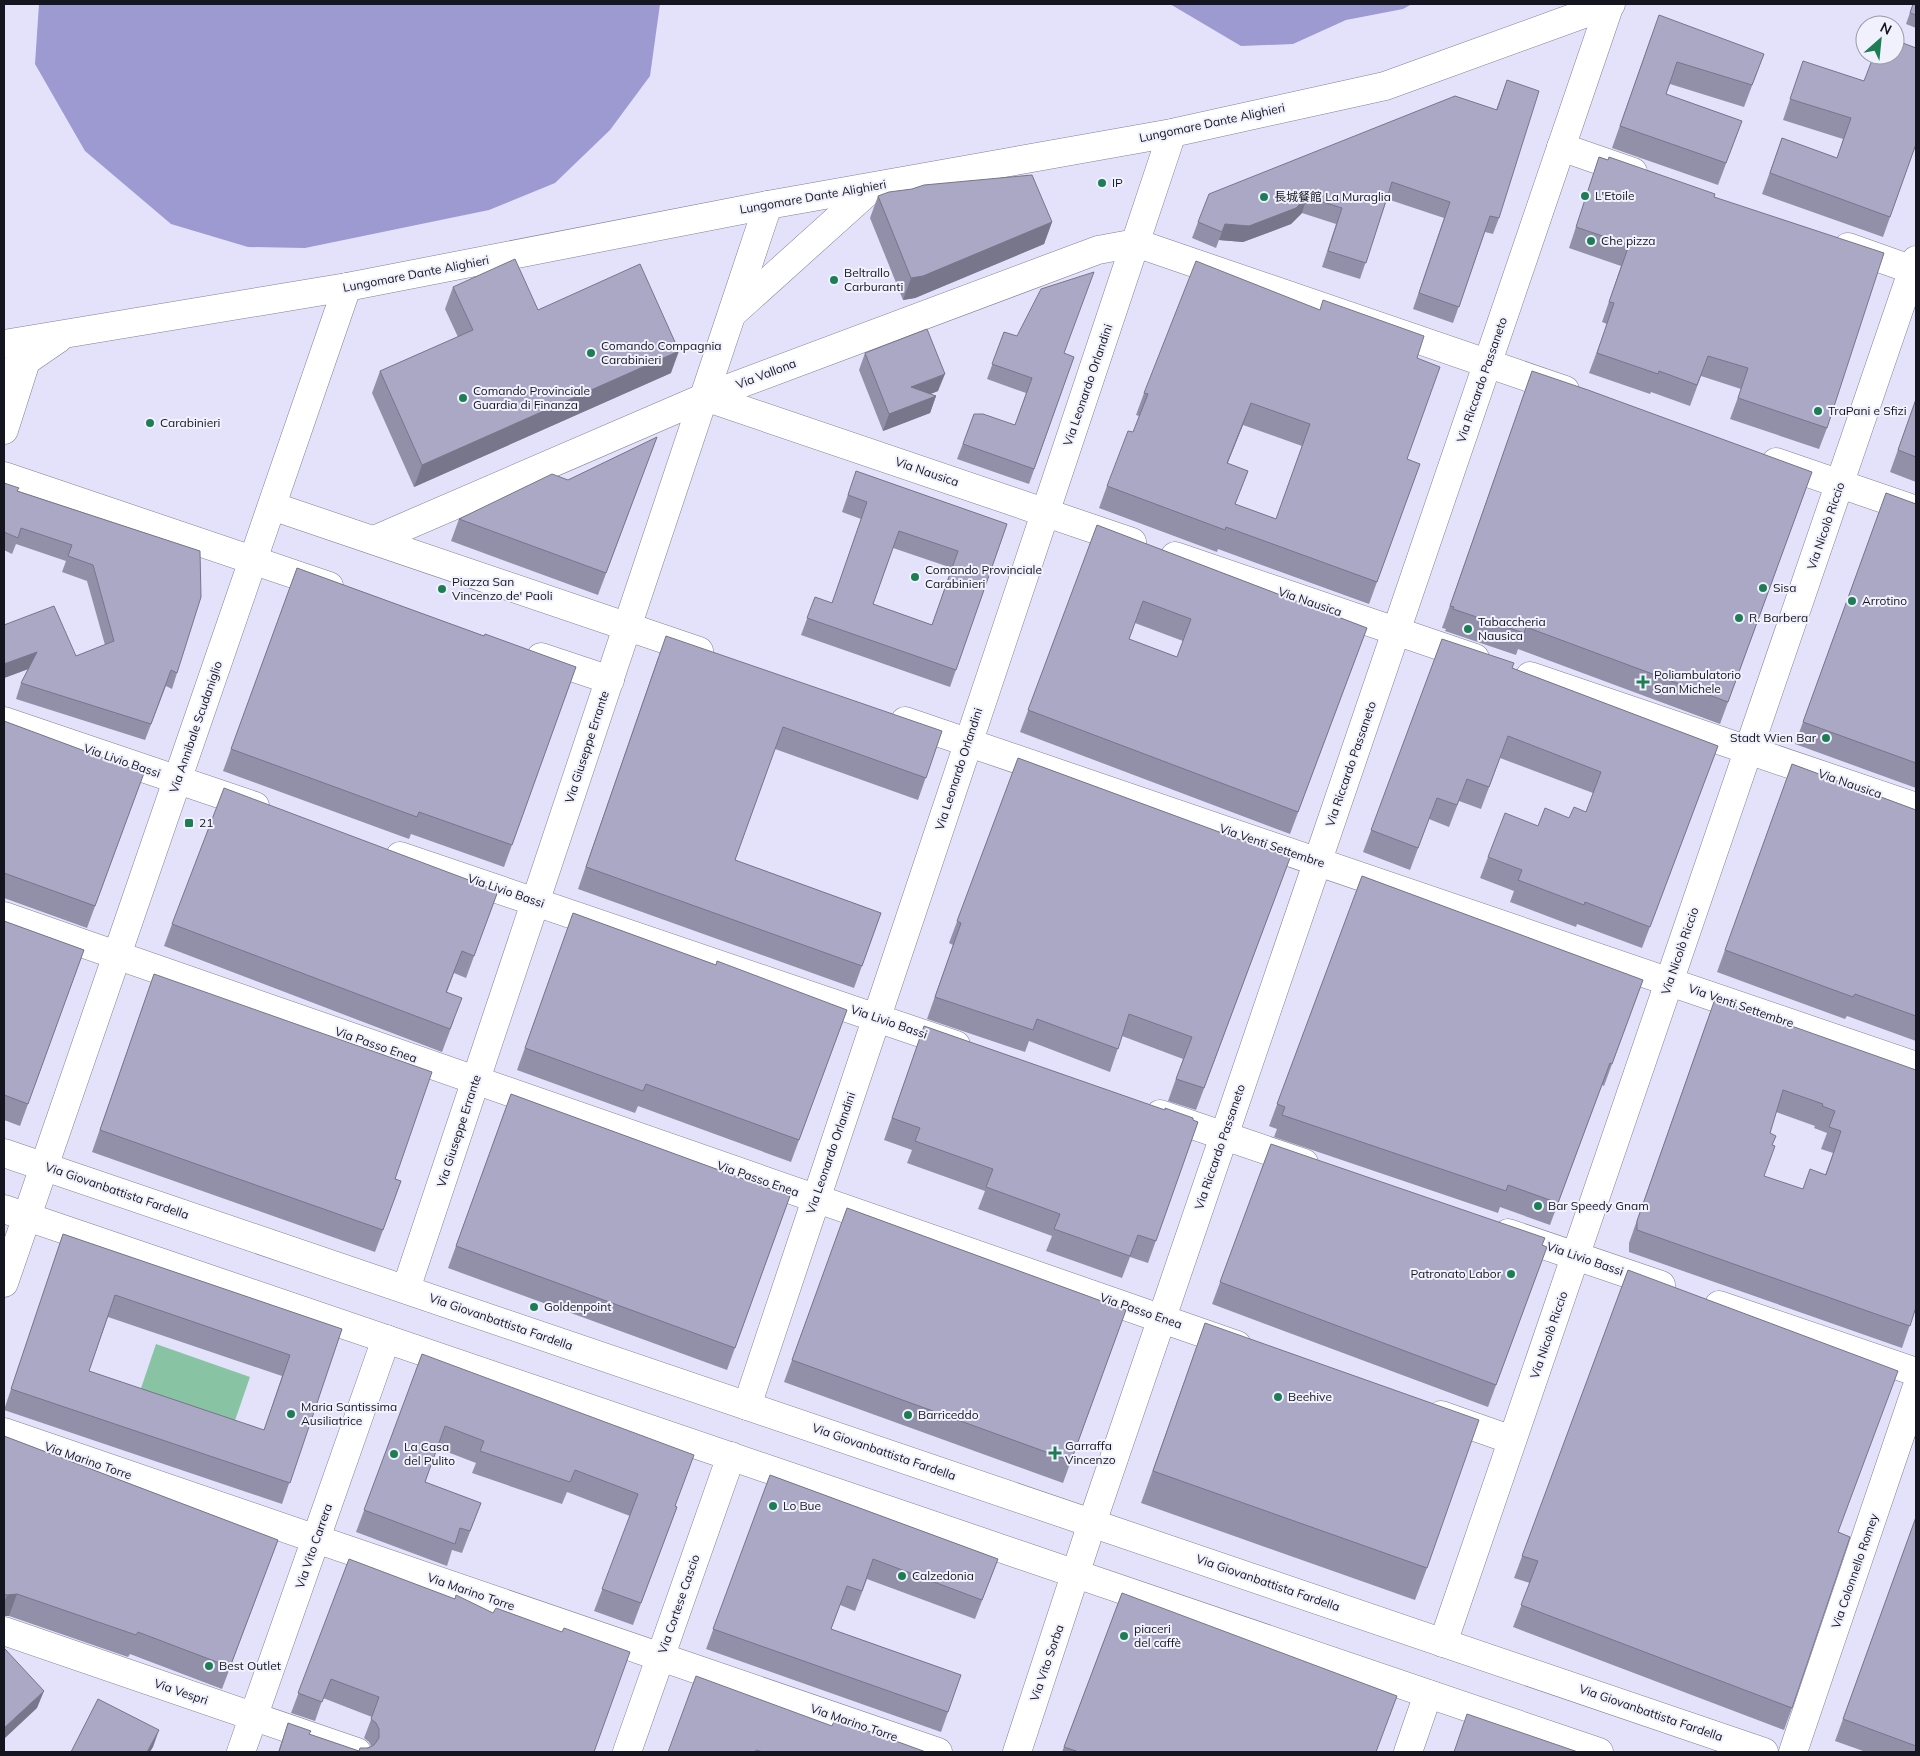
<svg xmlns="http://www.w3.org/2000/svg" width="1920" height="1756" viewBox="0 0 1920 1756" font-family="Mulish,'Noto Sans SC',sans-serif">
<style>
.green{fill:#88c4a4}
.water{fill:#9d9ad1}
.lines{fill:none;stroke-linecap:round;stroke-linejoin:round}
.minor-casing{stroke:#807f9a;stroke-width:29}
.major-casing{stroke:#807f9a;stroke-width:29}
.minor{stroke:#fff;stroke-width:28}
.major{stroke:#fff;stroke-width:28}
.wall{fill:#9290a9;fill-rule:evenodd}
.shaded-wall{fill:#77768a}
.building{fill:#aaa8c5;stroke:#77768a;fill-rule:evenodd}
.poi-dot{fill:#1d7e56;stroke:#f1f1fd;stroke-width:2}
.labels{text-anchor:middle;stroke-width:4;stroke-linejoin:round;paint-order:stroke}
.street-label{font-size:12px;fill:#15151f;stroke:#f1f1fd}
.poi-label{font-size:12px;fill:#15151f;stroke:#f1f1fd;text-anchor:start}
</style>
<rect width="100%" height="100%" fill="#e3e2fa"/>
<polygon class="green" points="156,1344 250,1377 230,1435 136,1403"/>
<g class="water">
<polygon points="39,4 660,4 650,76 610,130 555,183 489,210 305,248 248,247 171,224 85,151 35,64"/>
<polygon points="1170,4 1412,4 1403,9 1346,20 1293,44 1241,46"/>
</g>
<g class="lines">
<g class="minor-casing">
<g id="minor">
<polyline points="1561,147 1633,172"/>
<polyline points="1848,247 1913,270"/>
<polyline points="733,313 873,187"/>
<polyline points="705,397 1132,542"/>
<polyline points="4,430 26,361"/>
<polyline points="1776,462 1916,510"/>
<polyline points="4,476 329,586"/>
<polyline points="272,506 699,651"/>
<polyline points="374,540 705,397 1098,250 1136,243 1565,390"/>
<polyline points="1175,556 1475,658"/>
<polyline points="541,657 610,680"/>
<polyline points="1530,676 1916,807"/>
<polyline points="4,721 255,806"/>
<polyline points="905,721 1916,1066"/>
<polyline points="400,856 956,1045"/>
<polyline points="4,916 1237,1345"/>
<polyline points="1160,1114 1304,1163"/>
<polyline points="1508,1233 1661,1285"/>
<polyline points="4,1283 347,287"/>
<polyline points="406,1289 768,205"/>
<polyline points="1719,1305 1916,1372"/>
<polyline points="747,1406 1172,133"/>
<polyline points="1441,1415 1512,1440"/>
<polyline points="4,1432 938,1752"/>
<polyline points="4,1631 357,1752"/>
<polyline points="1443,1643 1916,260"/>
<polyline points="241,1752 386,1339"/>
<polyline points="627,1752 731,1456"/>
<polyline points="1017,1752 1092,1523 1610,4"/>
<polyline points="1408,1752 1428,1694"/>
<polyline points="1793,1752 1916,1389"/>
</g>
</g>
<g class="major-casing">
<g id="major">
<polyline points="4,344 347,287 768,205 1172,133 1385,86 1611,4"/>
<polyline points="4,376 58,339"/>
<polyline points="4,1153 1764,1752"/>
<polyline points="4,1209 1599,1752"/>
</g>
</g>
<use href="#minor" class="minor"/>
<use href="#major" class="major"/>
</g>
<g class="wall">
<polygon points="1913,4 1916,4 1916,28 1906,24"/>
<polygon points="1651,37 1764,54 1744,107 1670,84 1666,94 1742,121 1718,185 1612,148"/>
<polygon points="1803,61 1916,144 1883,237 1762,194 1782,138 1837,158 1843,139 1783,120"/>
<polygon points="1507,80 1499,218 1493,234 1485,232 1453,323 1413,309 1444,218 1387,199 1360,279 1322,267 1336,224 1302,213 1291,224 1243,242 1219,240 1216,248 1192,238 1198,222 1496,110"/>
<polygon points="1599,157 1714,197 1827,428 1819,449 1730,419 1741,389 1701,376 1690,406 1651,392 1650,394 1589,373 1607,324 1602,322 1621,266 1569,248"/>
<polygon points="878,196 1052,222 1044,244 915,298 903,300 870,218"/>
<polygon points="453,287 538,310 671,373 414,487 372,393 380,371 458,337 445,309"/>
<polygon points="1004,332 1074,357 1029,484 957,459 974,414 1015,425 1026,393 987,379"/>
<polygon points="865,353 938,391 930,394 936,396 930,413 883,431 859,370"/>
<path d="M1417,358L1407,459L1420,464L1369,604L1218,549L1217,552L1099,508L1107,486L1133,432L1139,416L1136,415L1144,393ZM1243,425L1302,446L1276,519L1235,504L1248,471L1227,463Z"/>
<polygon points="1532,371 1812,472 1720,724 1518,649 1516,655 1445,631 1446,629 1442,628"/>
<polygon points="1916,399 1916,482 1890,472"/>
<polygon points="657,437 598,595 451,541 459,519 568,480"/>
<path d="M856,471L1007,524L950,687L801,635L815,597L832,603L861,519L842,512ZM893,548L952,568L932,625L873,604Z"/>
<polygon points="4,483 18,491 200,551 177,673 172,689 166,686 145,740 16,699 21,683 28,669 4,678 4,625 76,656 105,645 87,581 62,572 66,561 16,544 12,554 4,550"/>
<polygon points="1886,493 1916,504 1916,788 1795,744"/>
<path d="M1097,525L1367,628L1290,834L1020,732ZM1135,623L1183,641L1177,657L1129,639Z"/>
<polygon points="297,568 484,636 576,667 504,867 411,834 409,839 223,771"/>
<polygon points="1442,639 1512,668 1718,746 1642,948 1577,924 1576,927 1510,902 1514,891 1480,878 1488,857 1538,826 1569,818 1586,812 1593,793 1500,758 1481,809 1459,801 1449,827 1429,819 1410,870 1363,852"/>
<polygon points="658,658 942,731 918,800 775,749 735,860 881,913 854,988 578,889"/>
<polygon points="4,721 144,773 87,928 4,898"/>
<polygon points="1018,758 1290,858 1196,1110 1168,1101 1183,1059 1122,1036 1110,1072 1029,1041 1025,1052 927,1019 953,945 949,943"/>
<polygon points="1792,764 1916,810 1916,1041 1847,1016 1845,1019 1717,972"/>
<polygon points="1362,876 1643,980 1604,1086 1602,1085 1550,1225 1500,1207 1498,1213 1274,1137 1277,1129 1269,1126"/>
<polygon points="498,891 466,978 454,973 447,992 454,1020 442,1052 164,946 172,924"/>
<polygon points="573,913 716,965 847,1010 791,1162 638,1106 635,1113 517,1070"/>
<polygon points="4,921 84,950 20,1126 4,1120"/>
<polygon points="154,974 395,1179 401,1181 375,1252 92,1152"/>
<path d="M1707,1021L1916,1070V1307L1902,1348L1629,1252V1243ZM1776,1112L1815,1126L1814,1128L1827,1133L1821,1149L1833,1153L1825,1175L1802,1189L1764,1176L1772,1145L1770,1133Z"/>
<polygon points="924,1026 1198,1122 1148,1263 1130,1257 1122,1278 1046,1251 1052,1236 978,1209 985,1191 907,1163 912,1150 884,1140"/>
<polygon points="511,1094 790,1196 727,1370 448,1268"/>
<polygon points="1271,1144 1547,1247 1488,1407 1212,1304"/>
<polygon points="847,1208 1126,1310 1063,1483 784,1382"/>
<path d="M63,1234L342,1329L282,1504L4,1410ZM108,1317L282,1376L264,1430L89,1371Z"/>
<polygon points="1628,1270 1792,1708 1784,1730 1513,1627 1530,1583 1514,1578"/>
<polygon points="1205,1323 1427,1568 1415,1600 1141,1503"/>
<polygon points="422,1354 677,1507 633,1625 594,1611 630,1516 567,1492 562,1504 472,1473 476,1463 437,1448 425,1482 481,1503 462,1553 452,1550 447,1566 356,1532"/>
<polygon points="4,1436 278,1540 222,1689 130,1654 128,1657 9,1616 4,1616"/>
<polygon points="770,1475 998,1559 975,1619 867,1579 855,1611 840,1605 831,1629 961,1675 941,1732 706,1649"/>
<polygon points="1916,1517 1916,1752 1866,1752 1835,1741"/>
<polygon points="349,1559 594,1752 278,1752 288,1723 309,1734 359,1751 371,1746 369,1742 364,1738 372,1717 323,1698 315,1721 291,1713"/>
<polygon points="1122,1593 1376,1752 1062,1752"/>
</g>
<g class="shaded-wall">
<polygon points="1307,197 1302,213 1291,224 1243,242 1219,240 1225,224"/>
<polygon points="1052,222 1044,244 915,298 903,300 911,278"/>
<polygon points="679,351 671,373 414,487 422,465"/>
<polygon points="945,374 938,391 905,404 911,387"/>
<polygon points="936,396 930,413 883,431 889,414"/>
<polygon points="1251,403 1243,425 1219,485 1227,463"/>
<polygon points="37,652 31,668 4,678 4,664"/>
<polygon points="17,1594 9,1616 4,1616 4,1603 7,1595"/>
<polygon points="44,1691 37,1708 4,1739 4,1728"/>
<polygon points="159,1730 153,1747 150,1752 147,1752"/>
</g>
<g class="building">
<polygon points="1913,4 1916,4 1916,15 1910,13"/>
<polygon points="1659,15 1764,54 1752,85 1677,62 1666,94 1742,121 1726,163 1620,126"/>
<polygon points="1895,40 1916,48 1916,144 1890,217 1770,173 1782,138 1837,158 1851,118 1790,99 1803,61 1864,81 1874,55 1895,55"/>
<polygon points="1507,80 1539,91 1499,218 1490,216 1459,307 1419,293 1450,202 1392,182 1366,263 1328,251 1342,208 1307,197 1296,208 1249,226 1225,224 1222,232 1198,222 1209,194 1455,96 1497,110"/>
<polygon points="1599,157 1608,160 1609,157 1715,194 1714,197 1884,253 1827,428 1738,398 1748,368 1708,356 1697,385 1659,371 1658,374 1597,353 1614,303 1609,302 1629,245 1576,227"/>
<polygon points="1032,175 1052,222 923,276 911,278 878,196 889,192 912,189 924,185"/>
<polygon points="515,259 538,310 640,264 679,351 422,465 380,371 473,330 453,287"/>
<path d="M1196,261L1320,310L1323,300L1424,336L1417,358L1440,367L1407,459L1420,464L1377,582L1226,527L1225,530L1107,486L1128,431L1133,432L1148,394L1144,393ZM1251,403L1310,424L1276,519L1235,504L1248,471L1227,463Z"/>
<polygon points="1094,272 1064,353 1074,357 1034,469 963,444 974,414 983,414 1015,425 1032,378 992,364 1004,332 1017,336 1041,289"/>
<polygon points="927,329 945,374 911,387 936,396 889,414 865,353"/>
<polygon points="1532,371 1588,390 1812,472 1728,702 1526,627 1524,633 1453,609 1454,607 1450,606"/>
<polygon points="1916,399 1916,457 1898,450"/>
<polygon points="657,437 606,573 459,519 552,474 568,480"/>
<path d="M856,471L1007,524L956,670L807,618L815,597L832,603L867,502L848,495ZM899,531L958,551L932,625L873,604Z"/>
<polygon points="4,483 19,488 17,491 200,551 201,597 177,673 171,670 151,724 21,683 37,652 4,664 4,625 54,606 76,656 114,641 93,565 68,556 72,545 21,528 18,538 4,532"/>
<polygon points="1886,493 1916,504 1916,763 1803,722"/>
<path d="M1097,525L1367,628L1298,812L1028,710ZM1143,601L1191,619L1177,657L1129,639Z"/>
<polygon points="297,568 484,636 485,634 576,667 512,845 419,812 417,817 231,749"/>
<polygon points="666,636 942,731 926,778 783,727 735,860 881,913 862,966 586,867"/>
<polygon points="1442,639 1514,663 1512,668 1718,746 1650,927 1585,902 1584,905 1518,880 1522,870 1488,857 1505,813 1538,826 1545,808 1569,818 1574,807 1586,812 1601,772 1508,736 1489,787 1467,779 1457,805 1437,798 1418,848 1371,830"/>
<polygon points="4,721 144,773 95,906 4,873"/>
<polygon points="1018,758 1290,858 1204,1088 1176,1079 1192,1037 1129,1014 1118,1049 1037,1019 1033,1030 935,997 961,923 957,921"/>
<polygon points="1792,764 1916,810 1916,1016 1855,994 1853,997 1725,950"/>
<polygon points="224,788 498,891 474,956 462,951 446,992 462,998 450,1029 172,924"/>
<polygon points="1362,876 1643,980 1612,1064 1610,1063 1558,1203 1508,1185 1506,1191 1282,1115 1285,1107 1277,1104"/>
<polygon points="573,913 716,965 717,961 847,1010 799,1140 646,1084 643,1091 525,1048"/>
<polygon points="4,921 84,950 28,1104 4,1095"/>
<polygon points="154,974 432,1072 395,1179 401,1181 383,1230 100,1130"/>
<path d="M1715,999L1916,1070V1307L1910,1326L1637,1230V1221ZM1783,1090L1823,1104L1822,1106L1835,1111L1829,1127L1841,1131L1826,1175L1810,1169L1803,1189L1764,1176L1775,1146L1772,1145L1776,1136L1770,1133Z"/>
<polygon points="924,1026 1165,1110 1165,1108 1193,1118 1193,1120 1198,1122 1156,1241 1138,1235 1130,1256 1054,1229 1060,1214 986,1187 993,1169 915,1141 920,1128 892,1118"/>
<polygon points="511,1094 790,1196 735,1348 456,1246"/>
<polygon points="1271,1144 1545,1238 1542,1245 1547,1247 1496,1385 1220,1282"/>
<polygon points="847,1208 1126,1310 1071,1461 792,1360"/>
<path d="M63,1234L342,1329L290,1483L11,1389ZM115,1295L290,1355L264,1430L89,1371Z"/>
<polygon points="1628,1270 1898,1371 1838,1532 1850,1537 1792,1708 1521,1605 1538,1561 1522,1556"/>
<polygon points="1205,1323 1479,1420 1427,1568 1153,1471"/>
<polygon points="422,1354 694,1455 675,1506 677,1507 641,1603 602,1589 638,1494 575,1470 570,1482 480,1451 484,1441 445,1426 425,1482 481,1503 470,1531 460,1528 455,1544 364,1510"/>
<polygon points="4,1436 278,1540 230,1667 138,1632 136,1635 17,1594 7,1595 4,1594"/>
<polygon points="770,1475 998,1559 982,1600 873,1559 862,1591 847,1586 831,1629 961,1675 948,1712 713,1629"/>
<polygon points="1916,1517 1916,1746 1843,1719"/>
<polygon points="349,1559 455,1599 456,1595 493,1613 496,1608 562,1632 564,1628 630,1652 594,1752 279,1752 288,1723 311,1731 309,1734 359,1751 360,1748 368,1748 374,1745 379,1738 379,1729 376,1723 371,1719 379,1697 331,1679 322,1702 298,1693"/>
<polygon points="1122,1593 1397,1696 1376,1752 1079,1752 1064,1747"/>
<polygon points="4,1648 44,1691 4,1728"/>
<polygon points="696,1676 832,1726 835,1719 926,1752 763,1752 756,1750 755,1752 668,1752"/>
<polygon points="98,1699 159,1730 147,1752 71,1752"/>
<polygon points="1467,1714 1578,1752 1454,1752"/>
</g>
<g class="poi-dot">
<circle cx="1102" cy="183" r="5"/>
<circle cx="1585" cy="196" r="5"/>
<circle cx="1264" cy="197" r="5"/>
<circle cx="1591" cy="241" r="5"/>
<circle cx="834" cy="280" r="5"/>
<circle cx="591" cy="353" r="5"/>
<circle cx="463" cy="398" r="5"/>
<circle cx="1818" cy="411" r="5"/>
<circle cx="150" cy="423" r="5"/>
<circle cx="915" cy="577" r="5"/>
<circle cx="1763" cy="588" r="5"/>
<circle cx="442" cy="589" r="5"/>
<circle cx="1852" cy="601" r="5"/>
<circle cx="1739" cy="618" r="5"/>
<circle cx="1468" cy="629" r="5"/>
<path d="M1640.5 674.5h5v5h5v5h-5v5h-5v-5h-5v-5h5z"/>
<circle cx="1826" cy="738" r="5"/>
<rect x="184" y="818" width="10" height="10" rx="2.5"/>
<circle cx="1538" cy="1206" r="5"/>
<circle cx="1511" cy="1274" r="5"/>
<circle cx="534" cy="1307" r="5"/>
<circle cx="1278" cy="1397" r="5"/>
<circle cx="291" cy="1414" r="5"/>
<circle cx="908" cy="1415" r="5"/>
<path d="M1052.5 1445.5h5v5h5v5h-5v5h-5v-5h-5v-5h5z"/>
<circle cx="394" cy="1454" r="5"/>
<circle cx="773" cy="1506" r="5"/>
<circle cx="902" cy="1576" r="5"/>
<circle cx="1124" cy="1636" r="5"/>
<circle cx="209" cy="1666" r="5"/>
</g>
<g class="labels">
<g class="street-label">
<text transform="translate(1212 123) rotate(-12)" y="4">Lungomare Dante Alighieri</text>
<text transform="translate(813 197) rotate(-10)" y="4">Lungomare Dante Alighieri</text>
<text transform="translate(416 274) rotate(-11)" y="4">Lungomare Dante Alighieri</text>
<text transform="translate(766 374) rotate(-21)" y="4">Via Vallona</text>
<text transform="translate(1482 380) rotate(-71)" y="4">Via Riccardo Passaneto</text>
<text transform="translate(1088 385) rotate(-71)" y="4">Via Leonardo Orlandini</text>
<text transform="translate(927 472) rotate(19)" y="4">Via Nausica</text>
<text transform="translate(1826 526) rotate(-71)" y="4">Via Nicolò Riccio</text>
<text transform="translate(1310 602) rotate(19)" y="4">Via Nausica</text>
<text transform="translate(196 727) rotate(-71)" y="4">Via Annibale Scudaniglio</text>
<text transform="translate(587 747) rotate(-72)" y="4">Via Giuseppe Errante</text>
<text transform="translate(122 761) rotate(19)" y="4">Via Livio Bassi</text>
<text transform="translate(1351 764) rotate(-71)" y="4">Via Riccardo Passaneto</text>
<text transform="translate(959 769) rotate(-72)" y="4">Via Leonardo Orlandini</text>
<text transform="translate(1850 784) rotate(19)" y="4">Via Nausica</text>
<text transform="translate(1272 846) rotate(19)" y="4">Via Venti Settembre</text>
<text transform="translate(506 891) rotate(19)" y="4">Via Livio Bassi</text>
<text transform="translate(1680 951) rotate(-71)" y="4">Via Nicolò Riccio</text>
<text transform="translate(1741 1006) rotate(19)" y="4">Via Venti Settembre</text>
<text transform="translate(889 1022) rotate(19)" y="4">Via Livio Bassi</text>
<text transform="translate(376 1045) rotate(19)" y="4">Via Passo Enea</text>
<text transform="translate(459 1131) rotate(-72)" y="4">Via Giuseppe Errante</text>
<text transform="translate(1220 1147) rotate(-71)" y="4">Via Riccardo Passaneto</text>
<text transform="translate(831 1153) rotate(-71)" y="4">Via Leonardo Orlandini</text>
<text transform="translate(758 1179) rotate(19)" y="4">Via Passo Enea</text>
<text transform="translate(117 1191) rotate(19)" y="4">Via Giovanbattista Fardella</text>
<text transform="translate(1585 1259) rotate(19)" y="4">Via Livio Bassi</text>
<text transform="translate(1141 1311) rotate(19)" y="4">Via Passo Enea</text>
<text transform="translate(501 1322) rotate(19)" y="4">Via Giovanbattista Fardella</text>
<text transform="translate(1549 1335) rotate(-71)" y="4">Via Nicolò Riccio</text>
<text transform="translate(884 1452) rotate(19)" y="4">Via Giovanbattista Fardella</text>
<text transform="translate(88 1461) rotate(19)" y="4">Via Marino Torre</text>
<text transform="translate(314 1546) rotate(-71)" y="4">Via Vito Carrera</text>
<text transform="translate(1855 1571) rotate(-71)" y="4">Via Colonnello Romey</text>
<text transform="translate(1268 1583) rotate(19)" y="4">Via Giovanbattista Fardella</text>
<text transform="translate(471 1592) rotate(19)" y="4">Via Marino Torre</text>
<text transform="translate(679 1604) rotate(-71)" y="4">Via Cortese Cascio</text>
<text transform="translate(1047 1663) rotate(-71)" y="4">Via Vito Sorba</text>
<text transform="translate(181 1692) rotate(19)" y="4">Via Vespri</text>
<text transform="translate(1651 1713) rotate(19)" y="4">Via Giovanbattista Fardella</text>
<text transform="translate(854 1723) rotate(19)" y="4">Via Marino Torre</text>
</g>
<g class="poi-label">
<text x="1112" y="187">IP</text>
<text x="1595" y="200">L'Etoile</text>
<text x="1274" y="201">長城餐館 La Muraglia</text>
<text x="1601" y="245">Che pizza</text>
<text x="844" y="277">Beltrallo<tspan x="844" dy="14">Carburanti</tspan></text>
<text x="601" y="350">Comando Compagnia<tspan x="601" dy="14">Carabinieri</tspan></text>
<text x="473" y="395">Comando Provinciale<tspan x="473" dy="14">Guardia di Finanza</tspan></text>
<text x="1828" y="415">TraPani e Sfizi</text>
<text x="160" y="427">Carabinieri</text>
<text x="925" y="574">Comando Provinciale<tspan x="925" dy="14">Carabinieri</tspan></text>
<text x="452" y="586">Piazza San<tspan x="452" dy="14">Vincenzo de' Paoli</tspan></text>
<text x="1773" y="592">Sisa</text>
<text x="1862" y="605">Arrotino</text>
<text x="1749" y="622">R. Barbera</text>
<text x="1478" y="626">Tabaccheria<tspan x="1478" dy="14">Nausica</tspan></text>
<text x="1654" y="679">Poliambulatorio<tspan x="1654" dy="14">San Michele</tspan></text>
<text x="1816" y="742" text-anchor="end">Stadt Wien Bar</text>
<text x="199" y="827">21</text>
<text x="1548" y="1210">Bar Speedy Gnam</text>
<text x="1501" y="1278" text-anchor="end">Patronato Labor</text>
<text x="544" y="1311">Goldenpoint</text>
<text x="1288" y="1401">Beehive</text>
<text x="301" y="1411">Maria Santissima<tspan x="301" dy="14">Ausiliatrice</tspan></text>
<text x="918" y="1419">Barriceddo</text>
<text x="1065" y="1450">Garraffa<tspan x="1065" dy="14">Vincenzo</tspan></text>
<text x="404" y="1451">La Casa<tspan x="404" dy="14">del Pulito</tspan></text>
<text x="783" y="1510">Lo Bue</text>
<text x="912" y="1580">Calzedonia</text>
<text x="1134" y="1633">piaceri<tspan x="1134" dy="14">del caffè</tspan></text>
<text x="219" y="1670">Best Outlet</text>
</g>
</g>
<rect width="1920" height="1756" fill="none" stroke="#15151f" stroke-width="10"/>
<g transform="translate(1880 40) rotate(27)"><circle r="24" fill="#f1f1fd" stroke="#9999a4"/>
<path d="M0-4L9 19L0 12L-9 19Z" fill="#1d7e56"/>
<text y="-8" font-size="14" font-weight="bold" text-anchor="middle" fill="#15151f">N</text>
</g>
</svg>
